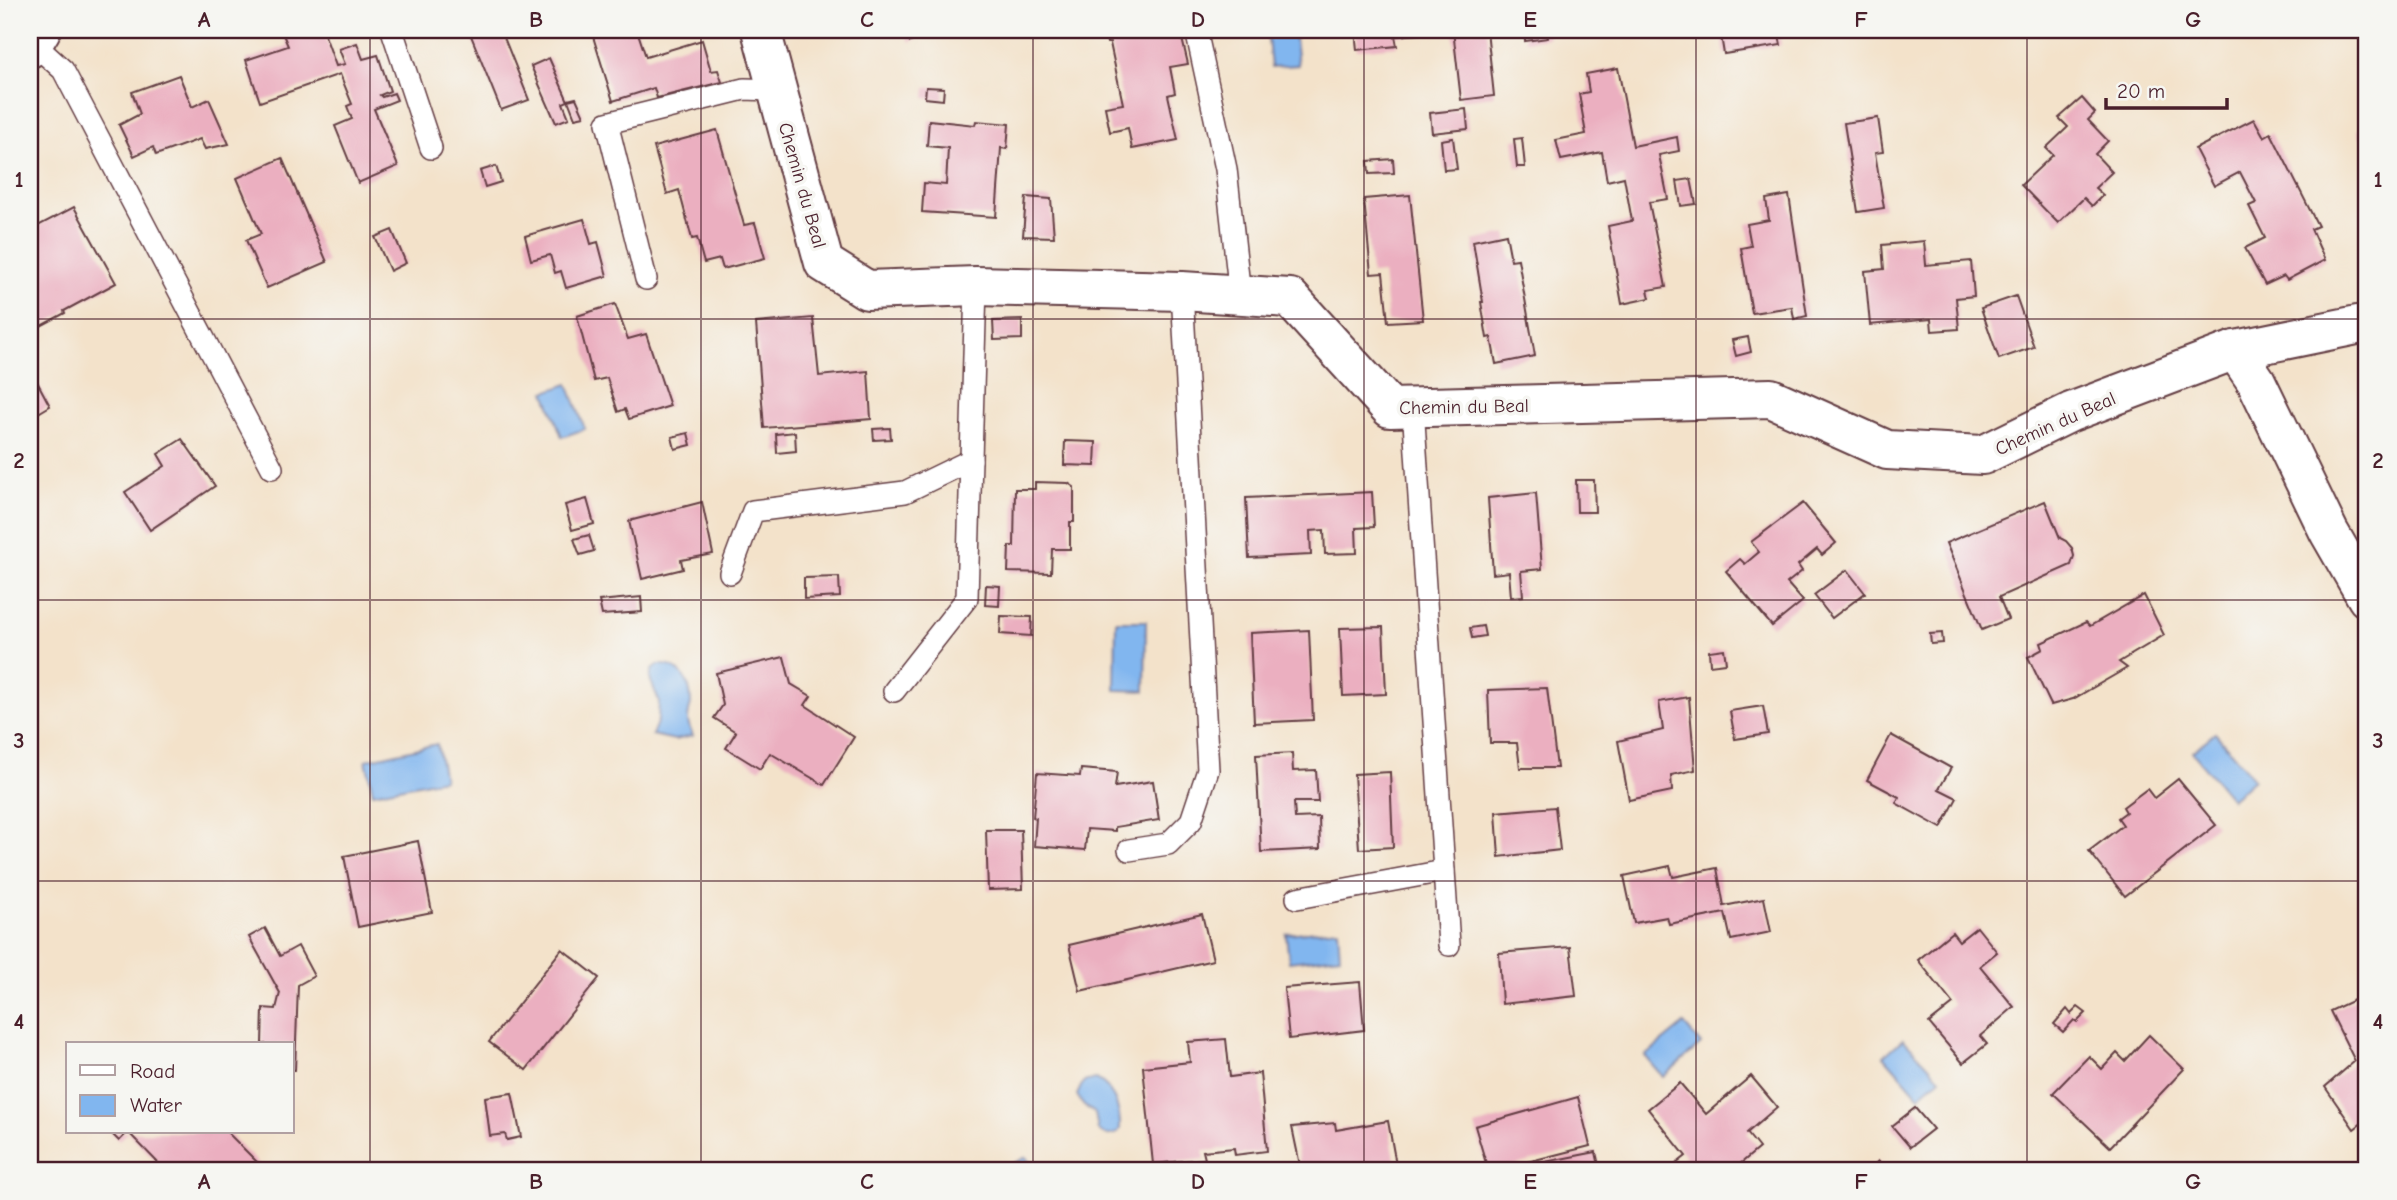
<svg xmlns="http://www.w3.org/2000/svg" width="2397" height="1200" viewBox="0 0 2397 1200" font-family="'Comic Neue',sans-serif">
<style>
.water{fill:#81b6ef;stroke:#666a8d;stroke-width:2}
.building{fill:#ebafc0}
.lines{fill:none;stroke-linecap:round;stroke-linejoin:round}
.lane-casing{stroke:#633c43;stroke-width:24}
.street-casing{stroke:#633c43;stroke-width:42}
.lane{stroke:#fff;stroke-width:21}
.street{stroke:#fff;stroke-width:38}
.grid{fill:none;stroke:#4a1f2b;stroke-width:2;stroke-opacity:0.55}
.labels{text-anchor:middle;stroke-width:7;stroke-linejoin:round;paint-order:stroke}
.street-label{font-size:19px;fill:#4a1f2b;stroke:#f6f6f2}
.neatline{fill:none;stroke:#4a1f2b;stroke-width:2.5}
.grid-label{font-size:23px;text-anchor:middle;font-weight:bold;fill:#4a1f2b}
</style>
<rect width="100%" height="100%" fill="#f6f6f2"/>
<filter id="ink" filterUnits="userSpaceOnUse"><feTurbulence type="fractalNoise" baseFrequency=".0143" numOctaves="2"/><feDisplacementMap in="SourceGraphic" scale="14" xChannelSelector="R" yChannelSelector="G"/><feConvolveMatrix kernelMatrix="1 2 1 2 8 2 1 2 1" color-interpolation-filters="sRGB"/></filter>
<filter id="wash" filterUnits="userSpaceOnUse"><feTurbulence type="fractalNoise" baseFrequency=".00686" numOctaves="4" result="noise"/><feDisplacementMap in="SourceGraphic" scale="28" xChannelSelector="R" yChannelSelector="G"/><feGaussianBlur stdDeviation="1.57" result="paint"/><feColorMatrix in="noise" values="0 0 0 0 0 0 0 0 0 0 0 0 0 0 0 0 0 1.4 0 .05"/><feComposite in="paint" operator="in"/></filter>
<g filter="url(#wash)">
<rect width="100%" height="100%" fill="#f3e2ca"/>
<g class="water">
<polygon points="1267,30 1294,30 1298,65 1271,67"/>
<polygon points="568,384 585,429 562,437 545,392"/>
<polygon points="1116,621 1146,621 1145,691 1115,690"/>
<path d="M658,665C680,663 691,682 691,703C690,708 688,714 688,720C688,725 691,730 693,736L675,740L652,735L658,720L659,701L650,679L652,670Z"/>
<polygon points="2215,733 2254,779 2231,799 2192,752"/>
<polygon points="437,744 444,779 373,793 366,760"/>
<polygon points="1338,929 1340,956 1289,962 1286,934"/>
<polygon points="1684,1024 1701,1044 1663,1077 1645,1056"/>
<polygon points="1903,1039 1940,1078 1919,1096 1884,1056"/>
<path d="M1096,1079C1113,1086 1121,1112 1120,1129C1115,1137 1104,1137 1098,1130L1095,1113L1083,1105L1077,1095L1083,1082Z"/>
<polygon points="1026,1157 1034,1170 1001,1170"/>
</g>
<g id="blocks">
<g class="building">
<polygon points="281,30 323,30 336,66 345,64 339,49 357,43 363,59 378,55 390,91 380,95 382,97 394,93 397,100 374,109 398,166 358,183 335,126 352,119 347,106 352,104 340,74 260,102 246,60 288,46"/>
<polygon points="477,30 501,30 529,100 501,110 470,33"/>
<polygon points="591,30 637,30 646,57 702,40 711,71 718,70 722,82 657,98 654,88 613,101"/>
<polygon points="904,30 943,30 928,37 926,34 910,42"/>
<polygon points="1104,30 1156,30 1157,33 1180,30 1188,64 1170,67 1175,93 1168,95 1178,140 1132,149 1128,128 1110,132 1105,107 1123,104 1110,43 1107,43"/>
<polygon points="1355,30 1418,30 1419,34 1395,36 1397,46 1357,50"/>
<polygon points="1453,30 1487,30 1494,96 1461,100"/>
<polygon points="1524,30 1547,30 1548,38 1525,41"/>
<polygon points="1720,30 1778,30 1781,45 1724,54"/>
<polygon points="549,58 568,101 563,103 569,118 556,123 531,66"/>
<polygon points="1618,68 1633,146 1677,137 1679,151 1659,155 1668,199 1649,202 1666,287 1648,290 1650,298 1622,304 1608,226 1632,221 1624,177 1607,181 1602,152 1561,160 1556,140 1586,134 1579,94 1589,92 1586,74"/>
<polygon points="179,75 192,107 209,99 229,144 205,149 200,139 156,155 153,147 134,156 119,125 140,114 132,92"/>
<polygon points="926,87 944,88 943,100 925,98"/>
<polygon points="576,98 584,116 575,118 568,100"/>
<polygon points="2082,98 2095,113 2088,120 2108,141 2095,154 2112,172 2095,188 2103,195 2092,206 2084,198 2058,223 2021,185 2053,155 2046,148 2068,127 2059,118"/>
<polygon points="1466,109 1468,129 1432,133 1430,113"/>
<polygon points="1878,118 1883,152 1875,153 1884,208 1858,212 1844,123"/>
<polygon points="2254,119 2264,137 2271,133 2318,226 2311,229 2325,260 2287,280 2284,276 2265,285 2245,248 2265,238 2249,206 2256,203 2240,172 2214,186 2195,149"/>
<polygon points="929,120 975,125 976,121 1009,124 1007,149 1001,148 996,217 922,212 924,183 946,185 948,148 927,146"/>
<polygon points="2367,126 2367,150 2358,131"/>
<polygon points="717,130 744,225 755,223 765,258 723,269 720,259 704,263 697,238 692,239 679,190 667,194 654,147"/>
<polygon points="1453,138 1457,169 1444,170 1441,140"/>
<polygon points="1522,138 1525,167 1517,167 1514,139"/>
<polygon points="282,158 327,262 267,288 246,240 261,234 237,178"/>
<polygon points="1393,159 1394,173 1369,174 1368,161"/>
<polygon points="496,166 501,182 485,187 480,171"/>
<polygon points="1691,179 1696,204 1681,206 1677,181"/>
<polygon points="1410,195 1423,320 1388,322 1383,273 1371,274 1364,199"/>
<polygon points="1789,195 1807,316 1794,319 1792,307 1752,313 1741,248 1751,246 1747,224 1769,220 1766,199"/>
<polygon points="1026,197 1051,199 1054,237 1023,236"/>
<polygon points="74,207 116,283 64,311 65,313 41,326 30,305 30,230"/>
<polygon points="584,219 591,244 598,242 607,276 566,288 561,271 555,273 550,255 531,260 525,236"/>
<polygon points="392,230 406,263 390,271 375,237"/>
<polygon points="1506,234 1511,260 1518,259 1535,356 1496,364 1491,337 1487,338 1481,302 1483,302 1473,241"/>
<polygon points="1924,241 1926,265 1971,261 1974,296 1956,298 1959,329 1932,331 1931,319 1870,325 1865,271 1884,269 1882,245"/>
<polygon points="2016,296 2034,347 1999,359 1981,308"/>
<polygon points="615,304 628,339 646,334 670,406 629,419 625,409 618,412 607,378 594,381 577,316"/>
<polygon points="813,318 819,376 868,371 871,419 764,428 756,323"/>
<polygon points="1022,320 1022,339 994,340 993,321"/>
<polygon points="1748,337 1751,352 1736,356 1732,340"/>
<polygon points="33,374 50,406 30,418 30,376"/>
<polygon points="890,428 891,439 874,440 873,429"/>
<polygon points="795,432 796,451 777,453 776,434"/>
<polygon points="688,433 691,445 675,449 672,437"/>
<polygon points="182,439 215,486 150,530 125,492 165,466 158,454"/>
<polygon points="1065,441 1096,442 1095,466 1064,465"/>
<polygon points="1576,480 1594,480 1595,512 1577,512"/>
<polygon points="1035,482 1068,483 1074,487 1074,522 1070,522 1070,549 1052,549 1051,573 1008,572 1009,546 1014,546 1015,489 1035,489"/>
<polygon points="1372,492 1374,527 1356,528 1357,553 1325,554 1324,530 1310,531 1311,555 1249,558 1246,498"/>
<polygon points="1536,493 1542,569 1521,571 1523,596 1511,597 1509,572 1493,574 1488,498"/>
<polygon points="587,499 594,524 572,530 565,505"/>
<polygon points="2045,501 2060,538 2066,541 2072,548 2074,556 2071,565 1999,597 2008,619 1982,630 1946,543"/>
<polygon points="702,502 713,554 681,560 683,569 642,579 629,521"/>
<polygon points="1803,503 1836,543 1822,555 1817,549 1798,565 1802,571 1787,583 1803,601 1772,626 1726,571 1740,559 1745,564 1759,552 1751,542"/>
<polygon points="589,535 594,551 580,555 574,539"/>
<polygon points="1847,570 1865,593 1832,618 1814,595"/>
<polygon points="839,577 840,597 804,599 804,578"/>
<polygon points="986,585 1000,586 999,606 985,605"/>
<polygon points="2144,595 2164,635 2119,662 2127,668 2073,699 2051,705 2028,657 2043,649 2041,643 2086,622 2090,626"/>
<polygon points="641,597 642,612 602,615 599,601"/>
<polygon points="1001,616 1032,617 1031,636 1000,634"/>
<polygon points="1483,626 1485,636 1472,638 1470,628"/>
<polygon points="1383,627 1386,694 1343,696 1340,628"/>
<polygon points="1309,630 1313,720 1254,723 1250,633"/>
<polygon points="1942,633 1943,643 1931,644 1930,634"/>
<polygon points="1724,649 1726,663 1710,665 1709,651"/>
<polygon points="784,657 791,684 811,696 805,705 854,737 824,785 770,753 760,769 726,748 736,732 714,718 723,705 716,673"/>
<polygon points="1547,688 1557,768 1520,768 1517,743 1490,743 1488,690"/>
<polygon points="1689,697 1695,770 1671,775 1672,791 1629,800 1618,741 1663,730 1659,702"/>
<polygon points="1763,706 1768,734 1735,739 1730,711"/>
<polygon points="1891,735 1951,768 1939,789 1957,798 1941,828 1896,803 1899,797 1867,780"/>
<polygon points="1292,753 1293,771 1316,770 1318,802 1294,802 1295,818 1319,817 1320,849 1261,852 1256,755"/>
<polygon points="1081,769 1117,772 1115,787 1153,781 1159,820 1115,827 1115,831 1087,829 1085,850 1034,846 1036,818 1033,817 1037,773 1080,776"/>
<polygon points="1390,772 1393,847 1359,849 1354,774"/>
<polygon points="2178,779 2216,825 2125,896 2089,851 2123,825 2118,818 2126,812 2123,807 2147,789 2154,798"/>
<polygon points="1555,807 1560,850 1499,857 1496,812"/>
<polygon points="986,830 1021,830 1023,889 988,890"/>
<polygon points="418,841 432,912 358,927 344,856"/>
<polygon points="1670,866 1673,877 1717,868 1724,906 1764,898 1771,932 1731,940 1725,913 1669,924 1667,917 1634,923 1624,876"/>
<polygon points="1202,914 1213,960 1080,991 1069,945"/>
<polygon points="1977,927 1997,952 1980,966 2014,1007 1980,1036 1987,1044 1963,1063 1929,1023 1953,1004 1918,960 1952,932 1959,941"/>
<polygon points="265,928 280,956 298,946 314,976 298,985 295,1070 292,1070 292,1044 262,1044 263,1008 276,1009 280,993 249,937"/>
<polygon points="1570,947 1576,996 1502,1004 1499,953"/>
<polygon points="562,949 599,978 526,1070 489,1042"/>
<polygon points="1360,982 1364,1030 1289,1039 1284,988"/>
<polygon points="2360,997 2367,1011 2367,1119 2354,1129 2325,1087 2355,1061 2330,1011"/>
<polygon points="2078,1007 2086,1013 2077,1022 2074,1020 2063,1032 2054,1024 2067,1009 2071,1014"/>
<polygon points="2149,1035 2184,1069 2110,1147 2053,1093 2089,1056 2102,1069 2117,1053 2125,1061"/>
<polygon points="1226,1039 1230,1077 1260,1073 1267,1151 1235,1155 1234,1148 1203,1151 1205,1159 1153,1164 1143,1067 1190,1062 1188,1042"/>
<polygon points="1751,1076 1777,1107 1747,1133 1759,1148 1733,1170 1673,1170 1671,1168 1686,1156 1648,1109 1680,1083 1706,1114"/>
<polygon points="512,1093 521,1137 507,1140 505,1134 490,1136 485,1097"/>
<polygon points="1578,1097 1590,1146 1496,1170 1488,1170 1475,1126"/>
<polygon points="1915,1108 1933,1129 1910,1147 1892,1126"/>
<polygon points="1388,1121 1397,1170 1301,1170 1292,1127 1335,1123 1336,1130"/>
<polygon points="110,1132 227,1132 265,1170 165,1170 128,1132 119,1141"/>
<polygon points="1596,1152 1600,1170 1547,1170 1545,1162"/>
<polygon points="1878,1161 1889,1170 1870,1170"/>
</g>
</g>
</g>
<g filter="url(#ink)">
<use href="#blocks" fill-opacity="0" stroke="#633c43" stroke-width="2"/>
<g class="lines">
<g class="lane-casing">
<g id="lane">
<polyline points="392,30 431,148"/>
<polyline points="1196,30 1226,169 1240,295"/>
<polyline points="33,43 63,70 272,468"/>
<polyline points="646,279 607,123 744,89 776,90"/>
<polyline points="1413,407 1449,945"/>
<polyline points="730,573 753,511 905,492 971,460"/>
<polyline points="894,691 967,598 976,286"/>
<polyline points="1129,850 1168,844 1191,821 1208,770 1182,291"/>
<polyline points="1297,898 1444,871"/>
</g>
</g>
<g class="street-casing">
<g id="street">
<polyline points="761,30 824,263 867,290 976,286 1182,291 1290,298 1390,408 1771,398 1887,450 1983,455 2071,412 2235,350 2367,323"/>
<polyline points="30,48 41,30"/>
<polyline points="2235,350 2256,381 2329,532 2367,598"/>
</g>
</g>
<use href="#lane" class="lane"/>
<use href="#street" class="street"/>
</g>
</g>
<path class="grid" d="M370,30V1170M701,30V1170M1033,30V1170M1364,30V1170M1696,30V1170M2027,30V1170M30,319H2367M30,600H2367M30,881H2367"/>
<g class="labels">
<g class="street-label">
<text transform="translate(803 185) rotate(74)" y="7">Chemin du Beal</text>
<text transform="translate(1464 406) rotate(-1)" y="7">Chemin du Beal</text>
<text transform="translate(2055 423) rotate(-24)" y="7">Chemin du Beal</text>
</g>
</g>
<rect width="2397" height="1200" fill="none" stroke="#f6f6f2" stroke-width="77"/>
<rect x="66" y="1042" width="228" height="91" fill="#f6f6f2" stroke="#b1a0a2" stroke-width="2"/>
<rect x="80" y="1065" width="35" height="10" fill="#ffffff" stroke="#b1a0a2" stroke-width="2"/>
<text x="130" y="1078" font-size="21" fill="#4a1f2b">Road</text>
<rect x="80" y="1095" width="35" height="21" fill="#81b6ef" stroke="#b1a0a2" stroke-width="2"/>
<text x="130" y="1112" font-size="21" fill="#4a1f2b">Water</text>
<path d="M2106 98v10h121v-10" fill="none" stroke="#4a1f2b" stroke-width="3.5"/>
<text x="2117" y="98" font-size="21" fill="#4a1f2b" stroke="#f6f6f2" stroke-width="5" paint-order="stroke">20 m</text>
<rect x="38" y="38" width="2320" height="1124" class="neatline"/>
<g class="grid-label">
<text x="204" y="27">A</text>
<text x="536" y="27">B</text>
<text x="867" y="27">C</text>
<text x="1198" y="27">D</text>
<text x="1530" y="27">E</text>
<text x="1861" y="27">F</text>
<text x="2193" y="27">G</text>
<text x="19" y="187">1</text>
<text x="2378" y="187">1</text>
<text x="19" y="468">2</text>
<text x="2378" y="468">2</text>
<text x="19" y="748">3</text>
<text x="2378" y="748">3</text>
<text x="19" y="1029">4</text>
<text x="2378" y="1029">4</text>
<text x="204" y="1189">A</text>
<text x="536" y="1189">B</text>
<text x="867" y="1189">C</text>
<text x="1198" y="1189">D</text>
<text x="1530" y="1189">E</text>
<text x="1861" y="1189">F</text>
<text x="2193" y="1189">G</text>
</g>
</svg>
